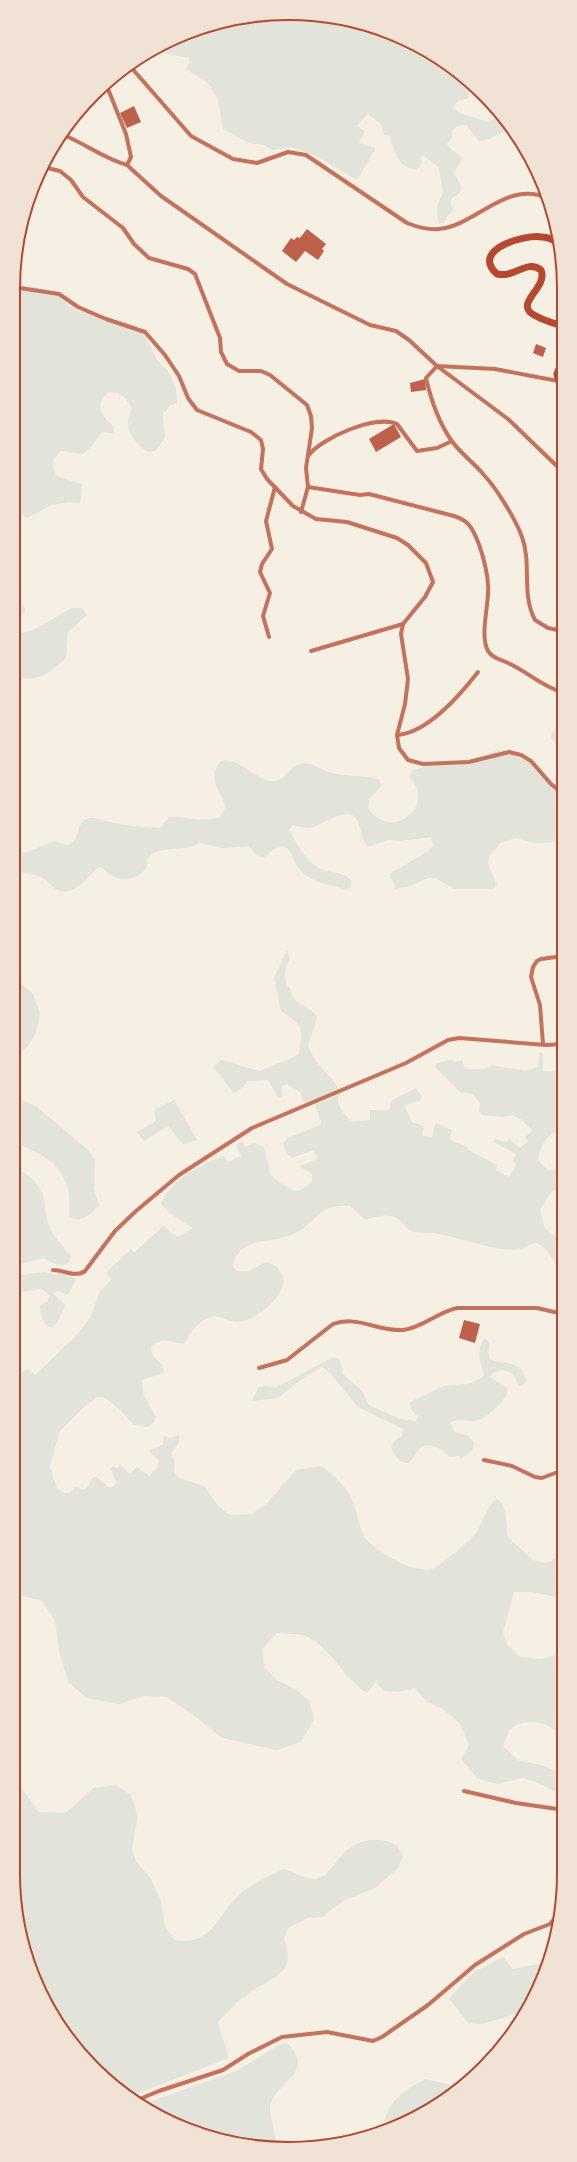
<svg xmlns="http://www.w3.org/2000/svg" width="577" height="2162" viewBox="0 0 577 2162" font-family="'Open Sans',sans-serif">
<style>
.green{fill:#e2e4dc}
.building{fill:#bf614a}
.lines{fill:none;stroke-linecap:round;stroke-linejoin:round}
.minor{stroke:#c5725c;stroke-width:4}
.primary{stroke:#b5482f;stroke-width:7}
.rim{fill:none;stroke:#b5482f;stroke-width:2}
</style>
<rect width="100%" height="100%" fill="#f6efe4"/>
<g class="green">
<path d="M288,13L342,18L426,50L467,83L469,98L458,101L454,105L455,109C461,115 467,115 475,118C485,122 492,123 500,114L510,130C499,132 489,142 479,141L466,125L457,126L452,131V137L447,144C456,159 471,150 454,172L462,188L460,193L452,198L451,203L453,210L446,218L445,223L439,224L437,213L438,203L443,193L439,168L423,155L421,158L422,163L416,170C399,167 393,151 390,136L384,135L381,124L368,114L357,126L365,131L359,143L375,148V150L357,180L316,156L291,147L273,150L264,145L249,143L223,129L218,100L209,84L186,69L190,62L189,58L162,53L160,47L183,34L235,18Z"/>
<path d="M16,286H31L50,290L74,309L85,313H93L136,326L144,334L158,361L168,371L176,388L177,403L170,406L163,414C162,435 172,432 155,451L148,452C141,448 129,435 128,427C127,420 130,414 132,408L126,399L118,393L108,392C94,407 101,414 114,427L113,433L102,432L91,447L82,454L61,451C53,457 51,467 57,476L82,484L80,503L69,502L52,505L27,518L13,508V288Z"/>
<polygon points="13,594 25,608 25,611 13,622"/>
<path d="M72,608H82L87,615L68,632L66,658C51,673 34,684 13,676V631C26,640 58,614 72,608Z"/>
<polygon points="559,725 562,725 562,744 560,747 550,738 552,733"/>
<path d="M500,750L531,763L562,796L563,842L535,843L516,838L501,843L490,855L488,864L497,885L493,889H455L435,878H428L410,886L395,889V885L390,877V874L428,851L433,846L431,837L401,841L388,840L368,847C359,837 362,827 356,818C345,805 321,827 309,828C304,828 298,826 293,825L289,830C298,844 307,865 324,870C337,874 341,871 352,881L349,890C334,886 311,883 300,870C293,863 293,848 282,846L273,850L263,858L256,855L248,846L223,848L199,843C187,853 154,844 148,859C147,862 148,866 146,869C136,880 122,883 109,874C105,871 105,868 99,867C88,876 75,897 58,890C51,887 47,879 40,877C26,871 26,878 13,865V841L21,853C33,853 42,844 55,841C83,855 72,826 86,819C95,815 102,821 110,822C126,826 144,827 160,828L169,817C187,816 202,823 220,817L225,808C222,788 205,781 221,761C240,757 254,780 272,781C285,782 288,767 300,764C309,761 320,769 329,772C344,777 362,775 378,779L382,785L369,799L368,807C389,845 439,805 409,777L412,771L423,767L471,759Z"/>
<path d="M287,950L290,959C284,969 284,975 287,986L290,988C292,1008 312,1004 317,1018L308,1046C314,1063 328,1072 337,1086C340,1091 339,1094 338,1099C338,1107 346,1118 353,1122L370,1120V1110H389L392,1100L416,1088L422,1097L419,1101L404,1105L412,1122L424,1126L422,1135L432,1138L436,1123L452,1130L450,1140L467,1147L469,1150L497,1165L496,1170L509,1177L516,1166L515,1162L513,1161L516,1154L493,1142L496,1139L506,1142L510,1139L520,1148L528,1141L525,1138L532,1130L522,1120L512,1115L502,1117L483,1115L479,1111L480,1103L473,1094L460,1092L435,1067L436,1064L452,1059L454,1062L462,1060L465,1069H486L492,1065L526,1071L538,1067L539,1052L543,1053V1071L563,1072V1127C547,1135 541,1143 538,1160L548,1170H563V1187L552,1191L540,1210L545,1229L563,1241V1270C550,1261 550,1248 536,1243C529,1244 525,1248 519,1249C497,1253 461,1237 438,1234C430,1232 422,1233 414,1232C406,1230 404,1223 398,1219C389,1212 375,1217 365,1220L350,1206C315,1203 317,1225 291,1235C269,1244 238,1236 233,1267L237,1271H249L266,1262C273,1264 281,1269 283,1278C287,1295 255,1321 239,1322C229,1322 221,1315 212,1317C197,1320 191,1333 184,1344L163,1340L152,1345C149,1356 157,1358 163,1366V1373L142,1380L143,1393L156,1417L154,1422L148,1427L134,1425L120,1410L104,1397H97L84,1407L59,1432L50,1467L57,1488L64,1493H70L76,1487L85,1490L94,1477H97L108,1487H113L116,1482L111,1469L113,1466L118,1468L120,1465L130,1474L137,1467L149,1476L158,1467L157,1464L159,1461L149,1451L163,1444L164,1436L172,1438L179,1435V1442L171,1454L175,1462L174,1471L178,1478L204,1486L219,1507L230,1515L252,1514L267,1503L296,1470L321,1466C335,1476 349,1488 354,1505C358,1516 359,1529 366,1539C377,1552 417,1576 434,1568C444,1563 472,1540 478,1530C484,1520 486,1506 497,1499C509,1506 505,1526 508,1537L533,1560L548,1563L564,1552V1599L533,1592H514L503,1632L508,1645L520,1657L541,1659L564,1653V1748C561,1741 559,1734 553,1729C542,1720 519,1719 509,1731C507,1735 505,1742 503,1746L519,1761L542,1765L564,1775V1798L543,1785L523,1778L498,1784L478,1779L461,1759L469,1745L460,1724L443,1709L427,1702L414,1688L399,1692L383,1691L376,1682L367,1693C344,1679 333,1650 308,1637C300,1633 286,1634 277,1633L263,1648L264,1667L277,1680L295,1689L309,1701L314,1719L301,1742L277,1750L222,1738L192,1714L167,1697L144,1696L119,1704L87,1698L68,1682L59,1650L55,1620L41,1600L13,1594V1373L16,1375L28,1369L35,1375L77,1335L90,1318L100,1291L112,1279L106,1273L131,1249L134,1253L164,1225L171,1233L179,1237L193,1228L169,1213L161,1203C170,1181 203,1162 225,1156L227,1162L241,1156L236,1145L242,1141L245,1147L254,1143L264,1147L271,1175L276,1180L294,1191L300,1190L312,1183V1174L299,1166L317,1159L314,1150L292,1158L287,1154L283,1143L288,1138L320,1125L321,1122L315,1105L333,1097L331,1094L304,1104L300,1092L286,1084L281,1087L283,1096L278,1098L268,1080L247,1081L243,1087L234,1093L213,1067L221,1060L260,1071L298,1055C304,1028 304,1026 281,1011L274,978Z"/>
<polygon points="13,975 33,994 40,1014 36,1033 26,1049 13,1056"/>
<path d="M13,1096L37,1107L89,1151L95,1160L94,1189L99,1206C89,1215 83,1223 69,1217C69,1208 70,1197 68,1189C60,1160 37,1152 13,1142Z"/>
<polygon points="174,1100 197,1140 183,1144 168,1126 144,1141 137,1132 156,1121 154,1110"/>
<path d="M13,1168C26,1171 39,1183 43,1196C46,1205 45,1215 48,1224C53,1237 63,1246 71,1256L69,1262L62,1266L50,1262L44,1258L13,1266Z"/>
<path d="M45,1272L55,1275L64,1273L76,1279L68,1295L58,1291L53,1294L66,1305L57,1323L52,1328C42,1324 40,1314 40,1305L47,1302L50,1295L42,1289L22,1292L13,1291V1276Z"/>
<path d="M486,1339L490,1344L488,1353L490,1359C504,1366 523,1358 526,1382L522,1386H519C516,1383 517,1381 515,1377C510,1369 494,1368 490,1377L507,1388V1395C499,1405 485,1422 472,1421C463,1421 458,1418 450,1423L455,1432L467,1435L474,1443L473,1450L461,1459L459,1456L450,1457C441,1449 435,1443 422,1446L409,1463C401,1465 393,1454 391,1447L396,1439L402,1436L403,1429L358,1407L330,1373L322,1367L302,1379L278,1398L252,1401L258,1388L264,1386L277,1387L333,1357L340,1359L343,1374L363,1392L369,1405L400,1419L416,1421L419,1416L413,1412L409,1403L412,1401L444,1386L468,1384L483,1377C484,1362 474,1360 483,1340Z"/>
<path d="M13,1777L39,1812L65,1813L94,1788L116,1785L131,1795L138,1816L132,1849L136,1861L151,1879L160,1898L165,1927L175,1940C215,1946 217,1913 241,1893C254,1883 269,1876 284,1869C293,1872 304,1878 313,1879C330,1879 337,1856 348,1849C364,1838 380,1837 397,1845L403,1856L398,1868L375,1888L343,1901L322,1917L307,1918L288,1928L284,1939C300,1977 264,1979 242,1998C233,2005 226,2014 218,2022L229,2058L129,2097L121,2092L82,2055L34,1979L18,1927L13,1873Z"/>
<polygon points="503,1957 513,1969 538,1964 549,1958 543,1979 526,2011 482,2024 468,2023 449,1998 474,1972"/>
<path d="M287,2043C319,2073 271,2084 270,2108C270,2118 276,2137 278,2148H270L217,2140L166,2120L141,2105L236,2071L277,2046Z"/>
<path d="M425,2079L461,2087L456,2092L411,2120L382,2131C387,2101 400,2093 425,2079Z"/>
</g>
<g class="building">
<polygon points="134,106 141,122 127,128 120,113"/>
<polygon points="307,229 326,244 322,249 324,251 318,260 305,251 296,262 282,251 291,238 294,240 297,237 300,238"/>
<polygon points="536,344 546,348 543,357 533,353"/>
<polygon points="425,379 426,390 411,392 410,383"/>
<polygon points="394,424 401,437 376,452 369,439"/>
<polygon points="464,1320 480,1324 475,1343 459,1338"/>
</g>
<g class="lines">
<g class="minor">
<path d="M129,65L191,136L233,159L257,163L288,152L306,155L407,223C417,227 428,230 439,229C477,225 506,180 547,198"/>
<polyline points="106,84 126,134 131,157 127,165 161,196 287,284 370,325 396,331 409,340 437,366 508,419 562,471"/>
<path d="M61,134C85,143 102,158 127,165"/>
<path d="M43,167L60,171L71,180L83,197L123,228L134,244L149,258L188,269L195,274L220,338L221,352L227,364L239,371H261L270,375L307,405L311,416L312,428L306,468L308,487L360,495L369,494L454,516C460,518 465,520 469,525C479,537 487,569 488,584C490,603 479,634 488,651C492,658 501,660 508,663C527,671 542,687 562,692"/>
<polyline points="13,287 59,294 78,307 106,319 145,332 165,355 179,376 188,398 197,410 251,432 261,440 263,449 261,469 267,479 293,506 316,519 347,522 397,538 408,545 426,563 433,582 425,597 403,624 401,634 408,679 405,704 397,735 399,748 408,760 423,764 469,762 509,752 521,755 531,761 551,784 562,793"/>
<path d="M558,381L495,369L437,366L426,378C431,400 438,421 451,440C460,453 474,463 484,475C497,489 516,520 522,537C532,564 521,594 535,620L548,628L562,631"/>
<path d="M308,456C321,438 376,414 397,424L417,451L437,448L452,441"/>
<polyline points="301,512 308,487"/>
<polyline points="269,637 263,616 270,593 260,572 262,564 272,549 266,521 275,487"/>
<polyline points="311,651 403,624"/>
<path d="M397,735C428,733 460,695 478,672"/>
<polyline points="543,1044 540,1005 531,977 533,967 537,961 541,959 563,956"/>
<path d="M53,1270C64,1270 75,1278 85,1271L115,1231L136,1211L179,1175L252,1128L406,1063L448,1040L459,1038L546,1045L563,1044"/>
<path d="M259,1368L287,1360L333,1324C357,1315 379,1332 403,1330C422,1328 438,1312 457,1308H537L563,1314"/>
<polyline points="484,1460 512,1466 535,1477 542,1478 563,1470"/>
<polyline points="464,1791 516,1803 564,1810"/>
<polyline points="135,2101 159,2091 223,2070 248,2054 282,2037 327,2032 373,2041 382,2037 428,2005 475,1965 524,1934 550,1924 560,1912"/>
</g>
<g class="primary">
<path d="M559,244C554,240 548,237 542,237C524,234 470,250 497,274C516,278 526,259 541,270C549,289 509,305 538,317C545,321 554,323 562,326"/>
<polyline points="562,361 557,374 562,392"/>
</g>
</g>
<path d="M0 0H577V2162H0ZM288 20H289A268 268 0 0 1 557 288V1874A268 268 0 0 1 289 2142H288A268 268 0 0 1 20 1874V288A268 268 0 0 1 288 20Z" fill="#f1e2d6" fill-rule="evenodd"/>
<path class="rim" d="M288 20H289A268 268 0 0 1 557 288V1874A268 268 0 0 1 289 2142H288A268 268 0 0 1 20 1874V288A268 268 0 0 1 288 20Z"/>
</svg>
